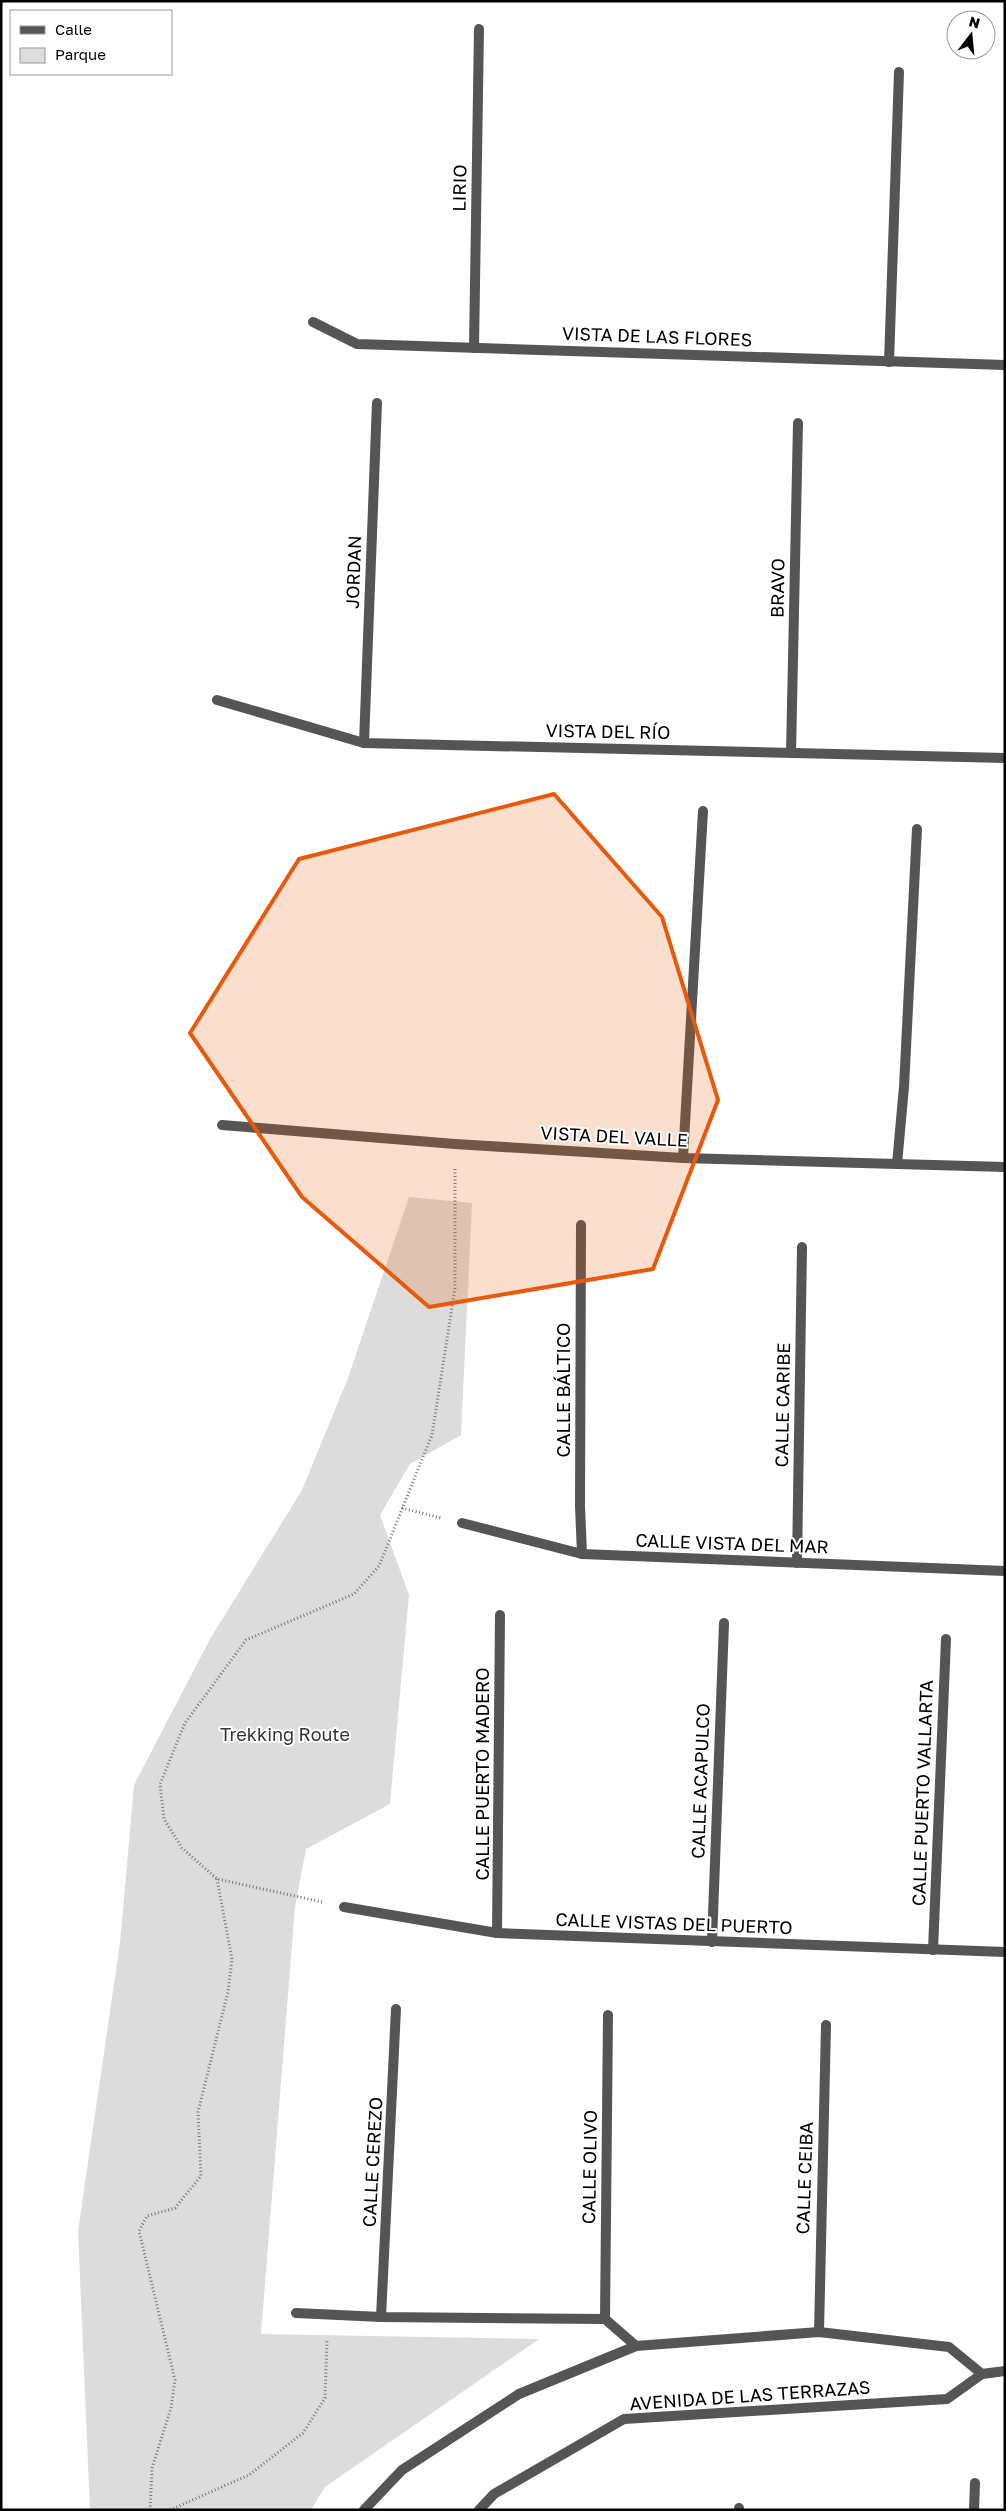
<svg xmlns="http://www.w3.org/2000/svg" width="1006" height="2511" viewBox="0 0 1006 2511" font-family="'Golos Text',sans-serif">
<style>
.green{fill:#dcdcdc}
.lines{fill:none;stroke-linecap:round;stroke-linejoin:round}
.path{stroke:#777;stroke-width:3;stroke-dasharray:1 2.5;stroke-linecap:butt}
.minor{stroke:#555;stroke-width:10}
.marked{fill:#e8590c;fill-opacity:0.2;stroke:#e8590c;stroke-width:4;stroke-linejoin:round}
.labels{text-anchor:middle;stroke-width:4;stroke-linejoin:round;paint-order:stroke}
.street-label{font-size:18px;fill:#000;stroke:#fff}
.park-label{font-size:18px;fill:#333;stroke:#fff}
</style>
<rect width="100%" height="100%" fill="#fff"/>
<polygon class="green" points="409,1197 472,1203 461,1435 410,1464 380,1515 409,1595 390,1804 306,1849 295,1907 261,2334 539,2339 325,2487 311,2510 90,2510 78,2231 120,1943 134,1785 210,1639 302,1490 348,1378"/>
<g class="lines">
<g class="path">
<polyline points="402,1508 441,1518"/>
<polyline points="322,1902 217,1879 182,1848 164,1819 160,1784 185,1723 246,1640 354,1594 379,1566 432,1435 455,1288 455,1167"/>
<polyline points="150,2510 152,2468 171,2408 175,2380 139,2231 147,2216 175,2208 201,2176 198,2112 228,1992 232,1959 217,1879"/>
<polyline points="170,2510 249,2475 303,2433 325,2398 327,2340"/>
</g>
<g class="minor">
<polyline points="313,322 357,344 1005,365"/>
<polyline points="474,348 479,29"/>
<polyline points="889,362 899,72"/>
<polyline points="217,700 364,743 1005,758"/>
<polyline points="364,743 377,403"/>
<polyline points="791,753 798,423"/>
<polyline points="222,1125 455,1144 683,1158 1005,1167"/>
<polyline points="683,1158 703,811"/>
<polyline points="897,1164 904,1087 917,829"/>
<polyline points="581,1225 580,1506 582,1554"/>
<polyline points="462,1523 582,1554 1005,1571"/>
<polyline points="797,1563 802,1247"/>
<polyline points="344,1907 497,1933 1005,1952"/>
<polyline points="497,1933 500,1615"/>
<polyline points="712,1942 724,1623"/>
<polyline points="933,1950 946,1639"/>
<polyline points="296,2313 381,2317 605,2319 636,2346"/>
<polyline points="381,2317 396,2009"/>
<polyline points="605,2319 608,2015"/>
<polyline points="819,2332 826,2025"/>
<polyline points="364,2510 402,2470 519,2394 636,2346 819,2332 949,2347 982,2374"/>
<polyline points="479,2510 494,2494 624,2419 947,2399 982,2374 1005,2371"/>
<polyline points="739,2510 739,2508"/>
<polyline points="974,2510 975,2483"/>
</g>
</g>
<path class="marked" d="M554,794L662,917L718,1100L653,1269L429,1307L302,1197L190,1033L299,859Z"/>
<g class="labels">
<g class="street-label">
<text transform="translate(460 188) rotate(-89)" y="6">LIRIO</text>
<text transform="translate(657 337) rotate(2)" y="6">VISTA DE LAS FLORES</text>
<text transform="translate(354 572) rotate(-88)" y="6">JORDAN</text>
<text transform="translate(778 588) rotate(-89)" y="6">BRAVO</text>
<text transform="translate(608 732) rotate(1)" y="6">VISTA DEL RÍO</text>
<text transform="translate(614 1137) rotate(3)" y="6">VISTA DEL VALLE</text>
<text transform="translate(564 1390) rotate(-90)" y="6">CALLE BÁLTICO</text>
<text transform="translate(783 1405) rotate(-89)" y="6">CALLE CARIBE</text>
<text transform="translate(732 1544) rotate(2)" y="6">CALLE VISTA DEL MAR</text>
<text transform="translate(483 1774) rotate(-90)" y="6">CALLE PUERTO MADERO</text>
<text transform="translate(701 1781) rotate(-88)" y="6">CALLE ACAPULCO</text>
<text transform="translate(923 1793) rotate(-88)" y="6">CALLE PUERTO VALLARTA</text>
<text transform="translate(674 1924) rotate(2)" y="6">CALLE VISTAS DEL PUERTO</text>
<text transform="translate(373 2162) rotate(-87)" y="6">CALLE CEREZO</text>
<text transform="translate(590 2167) rotate(-89)" y="6">CALLE OLIVO</text>
<text transform="translate(805 2178) rotate(-88)" y="6">CALLE CEIBA</text>
<text transform="translate(750 2396) rotate(-4)" y="6">AVENIDA DE LAS TERRAZAS</text>
</g>
<g class="park-label">
<text x="285" y="1741">Trekking Route</text>
</g>
</g>
<rect width="1006" height="2511" fill="none" stroke="#000000" stroke-width="5"/>
<rect x="10" y="10" width="162" height="65" fill="#ffffff" stroke="#999999"/>
<rect x="20" y="26" width="25" height="8" fill="#555555" stroke="#999999"/>
<text x="55" y="35" font-size="15" fill="#000000">Calle</text>
<rect x="20" y="48" width="25" height="15" fill="#dcdcdc" stroke="#999999"/>
<text x="55" y="60" font-size="15" fill="#000000">Parque</text>
<g transform="translate(971 35) rotate(16)"><circle r="24" fill="#ffffff" stroke="#999999"/>
<path d="M0-4L9 19L0 12L-9 19Z" fill="#000000"/>
<text y="-8" font-size="14" font-weight="bold" text-anchor="middle" fill="#000000">N</text>
</g>
</svg>
